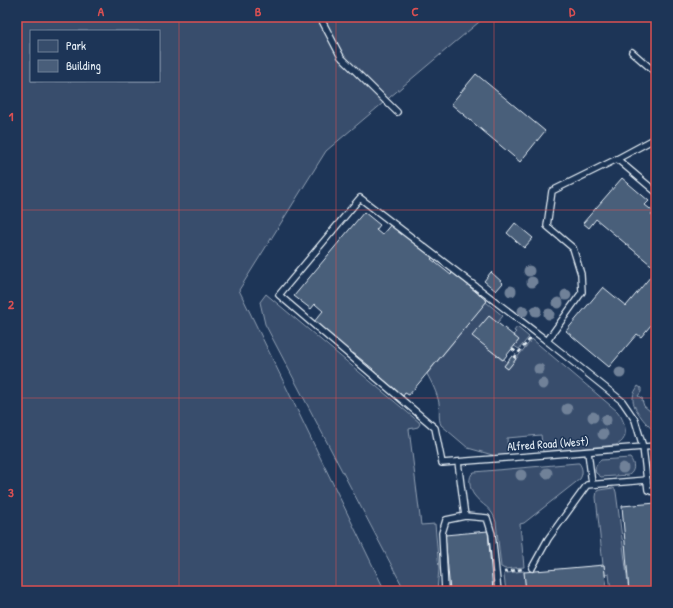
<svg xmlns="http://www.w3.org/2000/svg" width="673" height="608" viewBox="0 0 673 608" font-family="'Patrick Hand',sans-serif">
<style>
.green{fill:#374d6c;stroke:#909fb2;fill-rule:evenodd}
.building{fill:#495e7a;stroke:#e8f1f8}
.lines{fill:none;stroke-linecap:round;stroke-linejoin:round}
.lane-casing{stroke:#e8f1f8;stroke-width:8}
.path{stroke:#e8f1f8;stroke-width:2.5;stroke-dasharray:4 3;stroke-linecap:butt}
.lane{stroke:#1d3557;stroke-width:5.5}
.tree{fill:#708198}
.grid{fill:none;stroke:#da5052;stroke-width:1;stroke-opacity:0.55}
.labels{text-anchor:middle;stroke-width:3;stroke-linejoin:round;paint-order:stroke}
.street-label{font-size:12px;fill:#e8f1f8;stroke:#1d3557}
.neatline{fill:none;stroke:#da5052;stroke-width:1.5}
.grid-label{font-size:13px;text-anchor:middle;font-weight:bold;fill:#da5052}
</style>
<rect width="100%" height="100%" fill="#1d3557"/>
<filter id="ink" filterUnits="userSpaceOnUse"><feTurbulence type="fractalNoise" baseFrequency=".025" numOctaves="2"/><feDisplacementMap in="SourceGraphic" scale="8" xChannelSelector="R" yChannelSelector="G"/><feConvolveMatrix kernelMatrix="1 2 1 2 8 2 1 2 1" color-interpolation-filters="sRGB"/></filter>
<g filter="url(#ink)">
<g class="green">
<path d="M17,17H485L326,151L239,290L385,591H17ZM31,31H159V81H31Z"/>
<polygon points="266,294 419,422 420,424 418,427 409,429 421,525 435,524 439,569 437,591 405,591 265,324 260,302"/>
<path d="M486,302L503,316L497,323L489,316L473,336L502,360L504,359L507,362L504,366L508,369L532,339L617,411C625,420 631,440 616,445L544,452H543L541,435L507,438L508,455L496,456L468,448L441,425C438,418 440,411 439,403C437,393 432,383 427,374Z"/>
<polygon points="517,327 529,337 519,349 514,346 519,340 513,335 516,332 514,331"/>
<path d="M638,386L641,388V392L638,396L643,399L642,400L644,406L656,416V433C648,426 632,409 633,398C633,393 636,390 638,386Z"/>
<path d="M630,458C635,464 635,471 629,475L601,477L596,473C594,468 596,464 601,460Z"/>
<path d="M656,458V478C650,472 649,470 650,462Z"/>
<path d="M577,463H579C583,468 583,474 580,479L524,523L520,524L524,567L505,569L501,567L496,522C492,507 482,506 474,495C470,490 467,476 474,472Z"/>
<polygon points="613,488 615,489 616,492 629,591 611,591 609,574 605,575 604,565 603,565 596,497 597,491 599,490"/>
<polygon points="524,571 526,591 506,591 504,576 504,574 507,573"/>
</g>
<g class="building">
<polygon points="476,74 545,131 520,162 451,104"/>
<polygon points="622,178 649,201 645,205 654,212 651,215 656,219 656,269 596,219 589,228 583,223"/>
<polygon points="364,212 380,225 376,230 382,235 392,223 433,257 431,259 451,275 452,272 487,301 409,395 405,393 403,396 372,370 373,369 353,353 352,354 313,323 323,311 315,304 311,309 294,296"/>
<polygon points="515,223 533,238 524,248 507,233"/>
<polygon points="656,270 656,329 651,325 641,337 637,334 609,367 566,331 603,287 626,306"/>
<polygon points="491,272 503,283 496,291 484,281"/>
<polygon points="489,316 519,340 503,360 472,336"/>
<polygon points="512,356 516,359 508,369 504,366"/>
<polygon points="656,503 656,591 629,591 622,506"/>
<polygon points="488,531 493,591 450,591 445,535"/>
<polygon points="604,565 607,591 526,591 524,572"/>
</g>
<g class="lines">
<g class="lane-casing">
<g id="lane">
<polyline points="320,17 341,57 397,112"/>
<polyline points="632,52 656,73"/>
<polyline points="656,138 617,159 656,192"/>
<polyline points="617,159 552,191 547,226 573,248 581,274 582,292 547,341 622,401 635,420 643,447 648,490 656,493"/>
<polyline points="547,341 360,198 279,295 435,428 442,463 656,446"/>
<polyline points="588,452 592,484"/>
<polyline points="458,462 465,516"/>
<polyline points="532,568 548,539 587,485 647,480"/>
<polyline points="445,591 442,533 446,520 465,516 487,518 492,534 498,591"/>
</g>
</g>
<g class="path">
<polyline points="512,349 518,353"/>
<polyline points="514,358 530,339"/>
<polyline points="504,572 523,569"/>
</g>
<use href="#lane" class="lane"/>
</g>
<g class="tree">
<circle cx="529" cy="271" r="5.5"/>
<circle cx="532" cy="282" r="5.5"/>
<circle cx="511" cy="291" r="5.5"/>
<circle cx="566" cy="295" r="5.5"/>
<circle cx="558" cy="303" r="5.5"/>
<circle cx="523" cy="311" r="5.5"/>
<circle cx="536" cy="311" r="5.5"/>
<circle cx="549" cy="314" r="5.5"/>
<circle cx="539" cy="369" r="5.5"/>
<circle cx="620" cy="373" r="5.5"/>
<circle cx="543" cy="384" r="5.5"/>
<circle cx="567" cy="409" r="5.5"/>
<circle cx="593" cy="417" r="5.5"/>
<circle cx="606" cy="420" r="5.5"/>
<circle cx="603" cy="434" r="5.5"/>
<circle cx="623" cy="468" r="5.5"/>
<circle cx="547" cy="473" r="5.5"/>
<circle cx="521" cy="475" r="5.5"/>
</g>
</g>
<path class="grid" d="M179,17V591M336,17V591M494,17V591M17,210H656M17,398H656"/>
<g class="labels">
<g class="street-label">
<text transform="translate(548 444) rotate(-4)" y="4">Alfred Road (West)</text>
</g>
</g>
<rect width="673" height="608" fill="none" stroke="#1d3557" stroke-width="44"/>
<rect x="30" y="30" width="130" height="52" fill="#1d3557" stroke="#6e8097"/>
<rect x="38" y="40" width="20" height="12" fill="#374d6c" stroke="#6e8097"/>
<text x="66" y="50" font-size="12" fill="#e8f1f8">Park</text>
<rect x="38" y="60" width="20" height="12" fill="#495e7a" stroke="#6e8097"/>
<text x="66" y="70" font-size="12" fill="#e8f1f8">Building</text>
<rect x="22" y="22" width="629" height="564" class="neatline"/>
<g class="grid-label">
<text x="101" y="16">A</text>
<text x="258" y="16">B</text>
<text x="415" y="16">C</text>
<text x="572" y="16">D</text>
<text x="11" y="121">1</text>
<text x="11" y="309">2</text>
<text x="11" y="497">3</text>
</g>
</svg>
